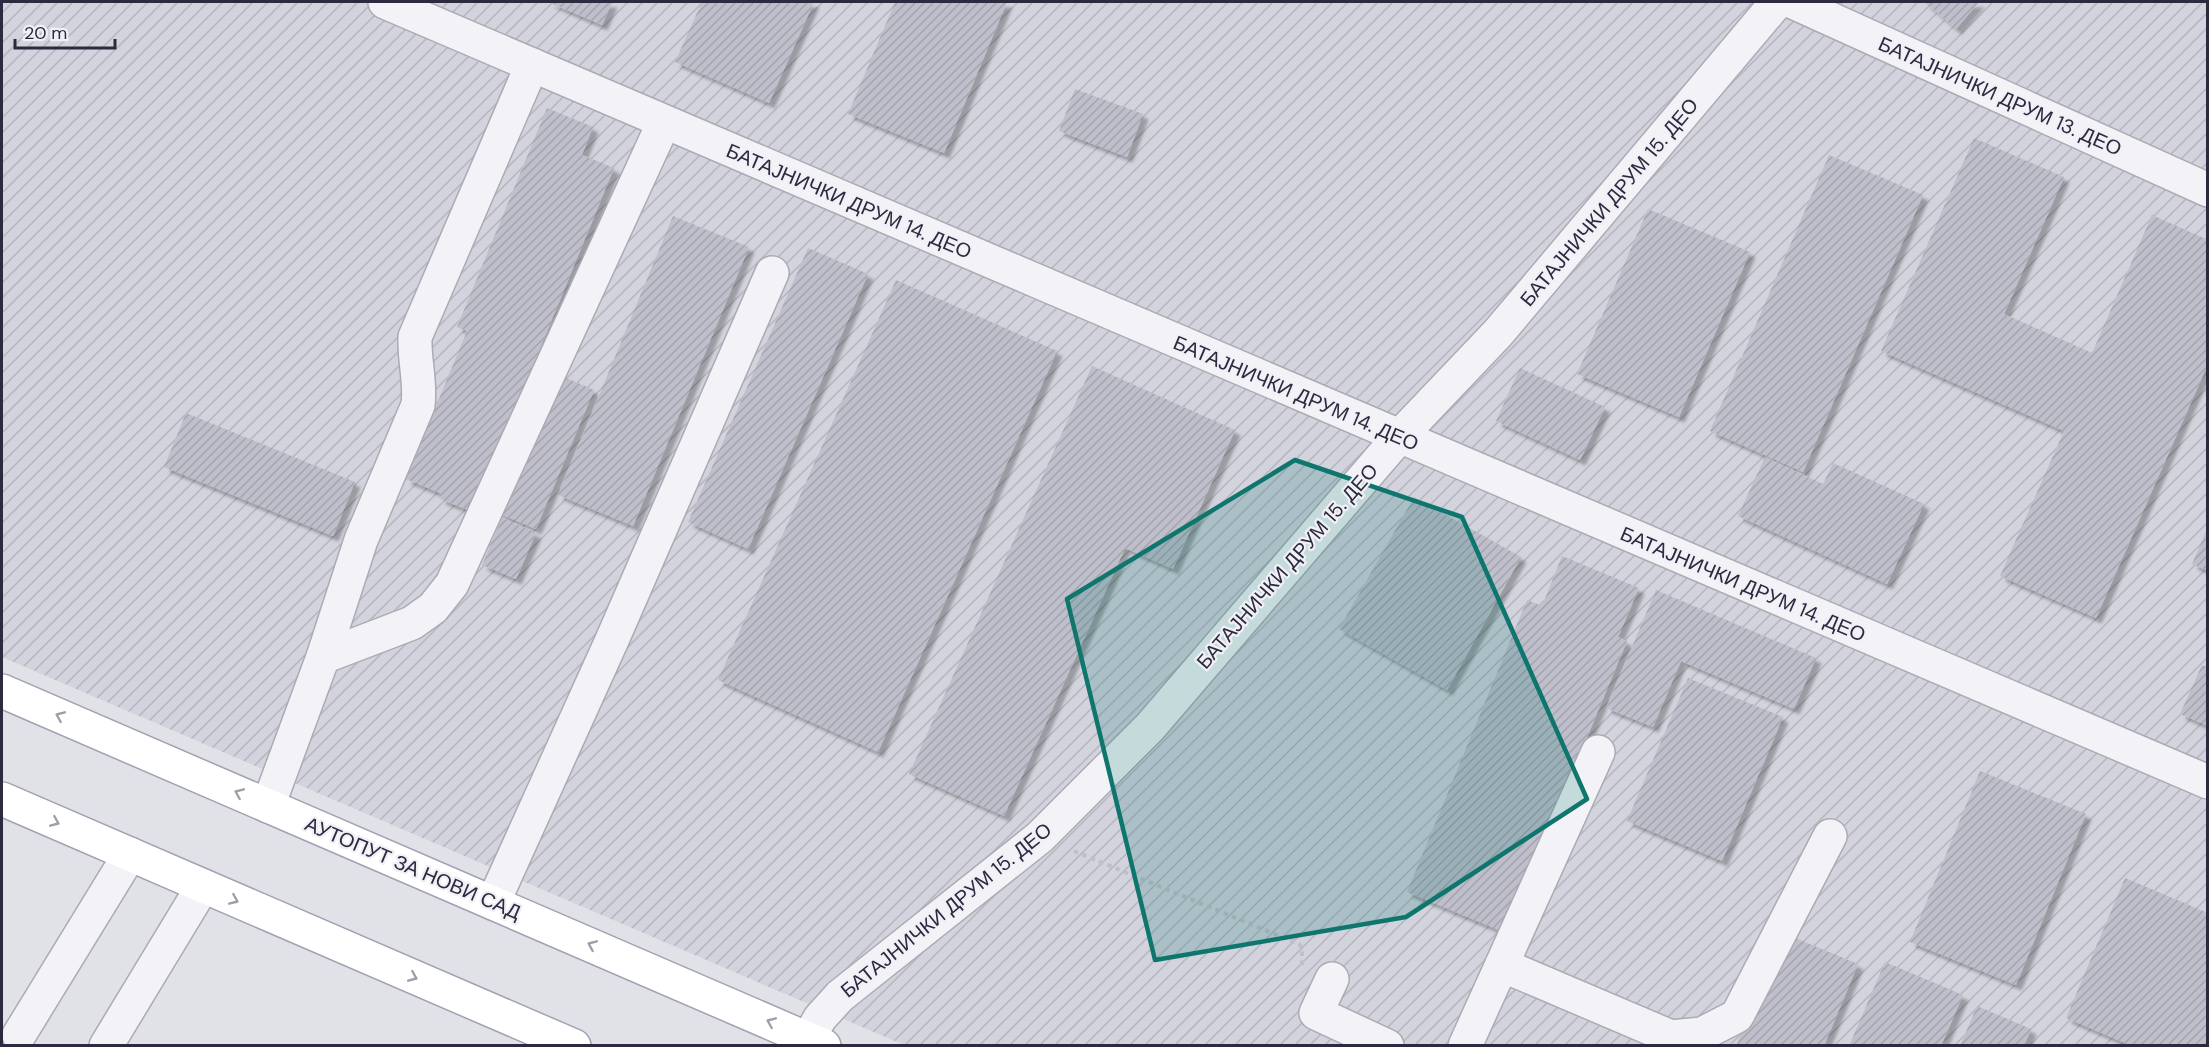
<svg xmlns="http://www.w3.org/2000/svg" width="2209" height="1047" viewBox="0 0 2209 1047" font-family="'DM Sans',sans-serif">
<style>
.industrial{fill:url(#industrial-furrows)}
.building{fill:url(#building-hatch);filter:url(#shadow)}
.lines{fill:none;stroke-linecap:round;stroke-linejoin:round}
.minor-casing{stroke:#abaab5;stroke-width:36}
.major-casing{stroke:#a1a1b3;stroke-width:36}
.path{stroke:#bfbfc7;stroke-width:4;stroke-dasharray:4.5 4.5;stroke-linecap:butt}
.minor{stroke:#f3f3f7;stroke-width:33}
.major{stroke:#fff;stroke-width:33}
.oneway{stroke:#a09fa9}
.marked{fill:#0f766e;fill-opacity:0.2;stroke:#0f766e;stroke-width:4.5;stroke-linejoin:round}
.labels{text-anchor:middle;stroke-width:4.5;stroke-linejoin:round;paint-order:stroke}
.street-label{font-size:20px;fill:#2c2a3f;stroke:#f0f0f6}
</style>
<defs>
<pattern id="industrial-furrows" width="10" height="10" patternUnits="userSpaceOnUse" patternTransform="scale(1.5)"><rect width="10" height="10" fill="#d3d3dd"/><path d="M-1 1l2-2M0 10L10 0M9 11l2-2" fill="none" stroke="#b5b5bf"/></pattern>
<pattern id="building-hatch" width="6" height="6" patternUnits="userSpaceOnUse" patternTransform="scale(1.5)"><rect width="6" height="6" fill="#bfbecb"/><path d="M-1 1l2-2M0 6l6-6M5 7l2-2" fill="none" stroke="#a4a3af"/></pattern>
<filter id="shadow"><feDropShadow dx="5.5" dy="5.5" stdDeviation="1.5" flood-color="#0004"/></filter>
</defs>
<rect width="100%" height="100%" fill="#e1e1e8"/>
<polygon class="industrial" points="2,2 2207,2 2207,1045 904,1045 2,657"/>
<g class="building">
<polygon points="548,2 612,2 602,25"/>
<polygon points="702,2 814,2 769,103 675,62"/>
<polygon points="895,2 1007,2 944,153 848,114"/>
<polygon points="1924,2 1979,2 1956,29"/>
<polygon points="1075,89 1143,114 1127,157 1059,131"/>
<polygon points="547,108 593,127 582,155 614,168 473,512 440,499 442,494 406,479 467,331 457,327"/>
<polygon points="1974,138 2064,177 2004,314 2092,353 2152,215 2208,240 2208,364 2096,618 2000,576 2064,431 1881,351"/>
<polygon points="1829,155 1923,195 1803,472 1710,431"/>
<polygon points="1648,209 1750,252 1679,417 1577,374"/>
<polygon points="673,216 749,247 633,526 558,495"/>
<polygon points="808,248 868,274 748,549 688,522"/>
<polygon points="896,280 1057,351 878,752 718,680"/>
<polygon points="1092,366 1235,430 1173,569 1125,548 1004,816 909,774"/>
<polygon points="1520,368 1605,407 1580,460 1496,421"/>
<polygon points="557,374 594,390 536,529 498,513"/>
<polygon points="186,413 355,482 333,536 164,467"/>
<polygon points="1765,457 1823,484 1833,463 1924,504 1887,584 1738,516"/>
<polygon points="1414,497 1521,557 1447,690 1339,629"/>
<polygon points="502,518 536,533 516,579 482,565"/>
<polygon points="2208,527 2208,571 2192,564"/>
<polygon points="1562,556 1639,588 1618,637 1627,641 1506,933 1407,892 1527,600 1542,606"/>
<polygon points="1656,590 1816,658 1794,709 1681,661 1653,727 1606,708"/>
<polygon points="2202,665 2208,667 2208,726 2180,714"/>
<polygon points="1688,678 1783,717 1722,861 1627,821"/>
<polygon points="1980,771 2086,814 2016,985 1910,942"/>
<polygon points="2125,878 2208,913 2208,1046 2132,1046 2066,1018"/>
<polygon points="1783,933 1858,964 1824,1046 1736,1046"/>
<polygon points="1885,962 1963,995 1941,1046 1849,1046"/>
<polygon points="1977,1006 2031,1029 2024,1046 1960,1046"/>
</g>
<g class="lines">
<g class="minor-casing">
<g id="minor">
<polyline points="385,2 2208,782"/>
<polyline points="1793,2 2208,190"/>
<polyline points="323,657 412,623 433,608 452,584 664,122"/>
<path d="M268,806L323,657L361,540L418,405C421,382 414,360 415,337L532,65"/>
<polyline points="493,903 612,640 772,273"/>
<polyline points="1502,965 1671,1037 1702,1034 1737,1016 1830,836"/>
<polyline points="1332,979 1316,1013 1387,1046"/>
<polyline points="19,1035 130,854"/>
<polyline points="808,1039 820,1018 840,996 1040,837 1150,727 1399,437 1498,333 1777,2"/>
<polyline points="106,1046 203,886"/>
<polyline points="1465,1046 1598,752"/>
</g>
</g>
<g class="major-casing">
<g id="major">
<polyline points="2,691 824,1046"/>
<polyline points="2,799 574,1046"/>
</g>
</g>
<polyline class="path" points="1074,851 1299,944 1302,948 1302,965"/>
<use href="#minor" class="minor"/>
<use href="#major" class="major"/>
</g>
<defs><path id="oneway-chevron" d="M-2-3.5L2.5 0L-2 3.5" fill="none" stroke-width="1.6" stroke-linecap="round" stroke-linejoin="round" transform="scale(1.5)"/></defs>
<g class="oneway">
<use href="#oneway-chevron" transform="translate(60 716) rotate(-157)"/>
<use href="#oneway-chevron" transform="translate(239 793) rotate(-157)"/>
<use href="#oneway-chevron" transform="translate(55 822) rotate(23)"/>
<use href="#oneway-chevron" transform="translate(234 900) rotate(23)"/>
<use href="#oneway-chevron" transform="translate(592 945) rotate(-157)"/>
<use href="#oneway-chevron" transform="translate(413 977) rotate(23)"/>
<use href="#oneway-chevron" transform="translate(771 1022) rotate(-157)"/>
</g>
<path class="marked" d="M1295,460L1462,517L1587,799L1406,917L1155,960L1067,599Z"/>
<g class="labels">
<g class="street-label">
<text transform="translate(2000 96) rotate(24)" y="7">БАТАЈНИЧКИ ДРУМ 13. ДЕО</text>
<text transform="translate(849 201) rotate(23)" y="7">БАТАЈНИЧКИ ДРУМ 14. ДЕО</text>
<text transform="translate(1609 202) rotate(-50)" y="7">БАТАЈНИЧКИ ДРУМ 15. ДЕО</text>
<text transform="translate(1296 393) rotate(23)" y="7">БАТАЈНИЧКИ ДРУМ 14. ДЕО</text>
<text transform="translate(1287 566) rotate(-49)" y="7">БАТАЈНИЧКИ ДРУМ 15. ДЕО</text>
<text transform="translate(1743 584) rotate(23)" y="7">БАТАЈНИЧКИ ДРУМ 14. ДЕО</text>
<text transform="translate(413 868) rotate(23)" y="7">АУТОПУТ ЗА НОВИ САД</text>
<text transform="translate(946 910) rotate(-39)" y="7">БАТАЈНИЧКИ ДРУМ 15. ДЕО</text>
</g>
</g>
<rect width="2209" height="1047" fill="none" stroke="#2c2a3f" stroke-width="6"/>
<path d="M15 39v9h100v-9" fill="none" stroke="#2c2a3f" stroke-width="3"/>
<text x="24" y="39" font-size="18" fill="#2c2a3f" stroke="#f0f0f6" stroke-width="4.5" paint-order="stroke">20 m</text>
</svg>
